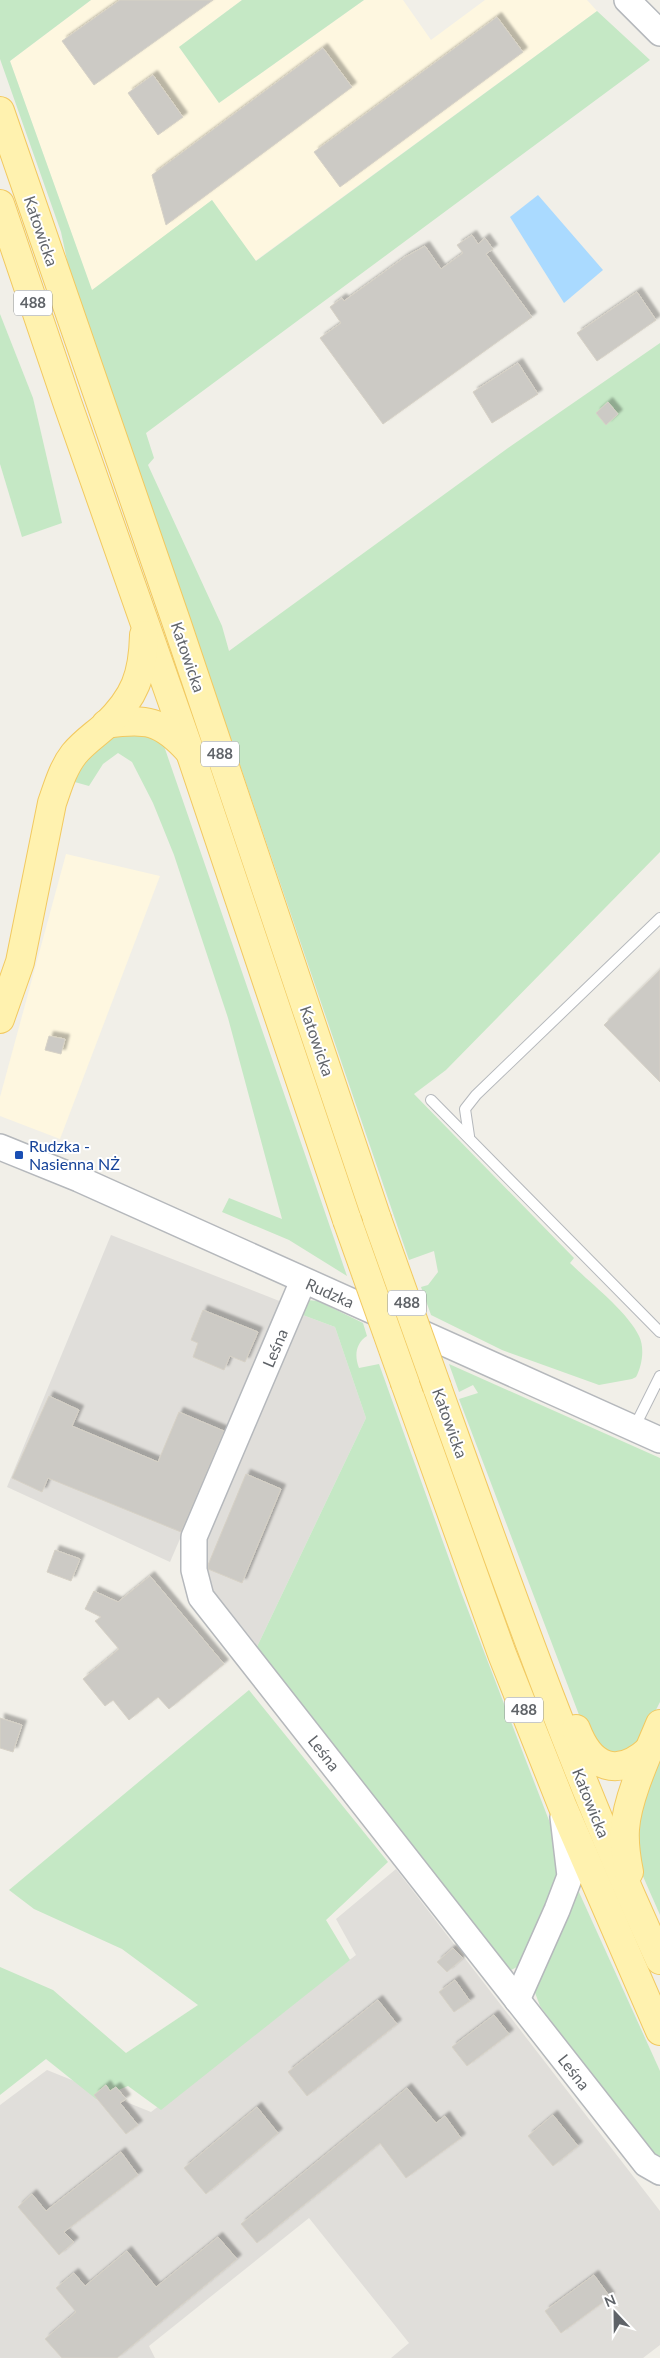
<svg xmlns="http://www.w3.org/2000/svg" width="660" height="2358" viewBox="0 0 660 2358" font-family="Lato,sans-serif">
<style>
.commercial{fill:#fef7e0}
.industrial{fill:#e0deda}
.green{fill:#c5e8c5}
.water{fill:#aadaff}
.building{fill:#cccac5;stroke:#d6d1c6;filter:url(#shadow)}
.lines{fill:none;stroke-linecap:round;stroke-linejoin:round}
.service-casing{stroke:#b5b8bc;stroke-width:12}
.tertiary-casing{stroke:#b5b8bc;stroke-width:28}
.primary-casing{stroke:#f2c960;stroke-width:30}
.service{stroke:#fff;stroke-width:10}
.tertiary{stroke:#fff;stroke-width:25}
.primary{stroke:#fff2af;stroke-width:28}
.primary-bridge-casing{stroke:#f2c960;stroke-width:30;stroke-linecap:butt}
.primary-bridge{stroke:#fff2af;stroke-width:28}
.transit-dot{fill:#1a4fb4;stroke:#fff;stroke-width:2}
.labels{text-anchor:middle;stroke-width:4;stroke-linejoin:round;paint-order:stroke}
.shield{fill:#fff;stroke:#8f9295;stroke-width:1}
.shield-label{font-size:15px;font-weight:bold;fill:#5f6368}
.street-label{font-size:16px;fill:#5f6368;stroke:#fff}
.transit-label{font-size:16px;fill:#164399;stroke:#fff;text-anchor:start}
</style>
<defs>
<filter id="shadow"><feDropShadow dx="4.5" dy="-4.5" stdDeviation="1" flood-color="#0004"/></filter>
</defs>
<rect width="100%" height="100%" fill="#f1efe8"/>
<g class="commercial">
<polygon points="91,0 242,0 179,47 219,103 364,0 403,0 431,40 485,0 587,0 597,11 255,261 212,200 92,291 10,61"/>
<polygon points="66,854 160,876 60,1139 0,1116 0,1097"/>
</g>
<g class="industrial">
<polygon points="111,1235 282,1302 170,1562 7,1487"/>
<polygon points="300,1314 335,1327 366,1418 255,1651 206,1587 202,1543"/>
<polygon points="396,1869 660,2211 660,2345 643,2358 391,2358 409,2343 309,2218 149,2346 155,2358 0,2358 0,2105 47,2070 151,2112 356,1955 336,1919"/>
</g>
<g class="green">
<path d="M0,0H91L10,61L92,290L212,200L256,261L597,11L650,60L146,433L154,458L148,465L222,626L229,651L508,448L660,343V852L446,1070L414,1094L574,1258L570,1263C589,1282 628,1312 639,1336C645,1348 642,1366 636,1377L632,1379L599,1385L502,1350L431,1315L421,1287L428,1285L438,1272L434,1251L409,1260L191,622L71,279L61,232L0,59Z"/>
<polygon points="242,0 364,0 219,103 179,47"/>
<polygon points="0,314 33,398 62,523 22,537 0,464"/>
<polygon points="120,729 156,736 164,746 347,1276 289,1240 222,1212 229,1198 282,1219 228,1018 174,855 153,803 132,762 118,753 103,764 89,786 71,781 84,760"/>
<path d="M307,1300L318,1301L363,1323L367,1336C356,1343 354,1355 359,1368L379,1364L461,1592L555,1836L561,1879L538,1931L517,1967L507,1972L255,1651L366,1418L335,1327L300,1314Z"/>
<polygon points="449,1364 660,1458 660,1702 637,1747 614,1758 584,1728 459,1399 478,1393 473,1385 459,1392"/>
<polygon points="249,1690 388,1862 326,1920 350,1960 161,2110 128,2086 96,2099 46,2059 0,2095 0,1967 53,1990 126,2053 198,2005 122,1949 34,1909 9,1890"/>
<polygon points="660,1748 660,1915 631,1849"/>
<polygon points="578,1890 660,2071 660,2159 650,2155 540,2006 534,1990 548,1948"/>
</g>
<polygon class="water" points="538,195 603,270 564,303 510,217"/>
<g class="building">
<polygon points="120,0 213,0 94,85 62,41"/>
<polygon points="497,17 523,52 340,187 314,152"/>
<polygon points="323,48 352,87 166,225 152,175"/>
<polygon points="153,75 183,117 158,135 128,93"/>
<polygon points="472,235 478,244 485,238 493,249 486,254 532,317 383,424 320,338 341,323 330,307 342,298 344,301 405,257 425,246 441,269 463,253 457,245"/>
<polygon points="637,292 656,320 597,361 577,333"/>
<polygon points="518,363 538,394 492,423 473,392"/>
<polygon points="608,402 618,414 606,425 596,413"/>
<polygon points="660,970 660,1082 604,1025"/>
<polygon points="49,1036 65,1039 61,1054 45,1050"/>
<polygon points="203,1310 258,1332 245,1362 230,1356 224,1370 193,1357 198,1343 191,1340"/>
<polygon points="49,1396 79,1410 72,1426 158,1462 179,1412 224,1431 181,1532 48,1478 42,1492 12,1478"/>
<polygon points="246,1474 281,1489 242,1583 208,1569 208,1565"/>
<polygon points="55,1550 80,1559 71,1581 47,1572"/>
<polygon points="150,1576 224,1664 169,1709 158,1697 129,1720 113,1700 105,1706 83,1679 119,1649 95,1621 101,1617 85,1609 94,1591 118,1602"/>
<polygon points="0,1718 22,1725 13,1752 0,1748"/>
<polygon points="453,1948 463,1958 447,1972 437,1962"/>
<polygon points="455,1980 470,2001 454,2012 439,1992"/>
<polygon points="378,2000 397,2024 307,2096 288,2072"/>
<polygon points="494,2015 509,2034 467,2066 452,2047"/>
<polygon points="106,2085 110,2091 116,2087 126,2099 120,2103 138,2125 126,2134 94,2095"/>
<polygon points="407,2088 436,2123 445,2116 461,2138 406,2178 380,2143 257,2243 241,2224"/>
<polygon points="257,2107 278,2133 206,2194 184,2168"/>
<polygon points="553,2115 578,2146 553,2166 528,2136"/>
<polygon points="121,2152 138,2175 64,2232 74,2242 59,2255 18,2207 32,2194 46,2211"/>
<polygon points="218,2237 237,2259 117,2358 62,2358 45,2339 76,2312 56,2288 74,2273 85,2286 127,2251 156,2287"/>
<polygon points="594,2275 610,2297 561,2333 545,2311"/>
</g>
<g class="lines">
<g class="service-casing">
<g id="service">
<polyline points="431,1100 660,1332"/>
<polyline points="469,1136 465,1109 476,1095 660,918"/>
<polyline points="634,1428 660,1376"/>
</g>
</g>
<g class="tertiary-casing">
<g id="tertiary">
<polyline points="627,0 660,33"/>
<polyline points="0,1147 79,1179 660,1440"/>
<polyline points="303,1281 194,1537 194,1570 201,1597 646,2164 660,2172"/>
<polyline points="517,2000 557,1910 570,1876 563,1817"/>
</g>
</g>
<g class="primary-casing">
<g id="primary">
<polyline points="0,111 176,621 377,1219"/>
<polyline points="0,204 67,402 190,752 347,1220"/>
<path d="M106,724C146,718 161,720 189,751"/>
<path d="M0,1019L20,962L52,803C58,786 63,768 74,754C84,742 95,735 106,725C135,697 143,675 144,635"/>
<polyline points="405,1383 502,1654 562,1805 660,2031"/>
<path d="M437,1387C506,1580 574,1774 660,1960"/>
<path d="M576,1729C591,1768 617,1779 650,1749"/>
<path d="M629,1872C626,1857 624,1844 625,1829C627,1798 648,1753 660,1724"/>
</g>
</g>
<use href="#service" class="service"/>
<use href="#tertiary" class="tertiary"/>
<use href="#primary" class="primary"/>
<g class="primary-bridge-casing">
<g id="primary-bridge">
<polyline points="377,1219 437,1387"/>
<polyline points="347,1220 405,1383"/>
</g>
</g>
<use href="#primary-bridge" class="primary-bridge"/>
</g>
<rect class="transit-dot" x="14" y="1150" width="10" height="10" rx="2.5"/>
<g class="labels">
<g class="shield">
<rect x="14" y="290.5" width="38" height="25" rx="4"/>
<rect x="201" y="741.5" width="38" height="25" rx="4"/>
<rect x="388" y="1290.5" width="38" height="25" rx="4"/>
<rect x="505" y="1697.5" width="38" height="25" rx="4"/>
</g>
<g class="shield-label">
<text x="33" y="308">488</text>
<text x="220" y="759">488</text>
<text x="407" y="1308">488</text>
<text x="524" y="1715">488</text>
</g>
<g class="street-label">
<text transform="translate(41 231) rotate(71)" y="6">Katowicka</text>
<text transform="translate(188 657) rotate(71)" y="6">Katowicka</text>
<text transform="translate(317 1041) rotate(71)" y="6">Katowicka</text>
<text transform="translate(330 1293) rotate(24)" y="6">Rudzka</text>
<text transform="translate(275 1348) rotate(-67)" y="6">Leśna</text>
<text transform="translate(450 1423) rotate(70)" y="6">Katowicka</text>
<text transform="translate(324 1753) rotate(52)" y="6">Leśna</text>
<text transform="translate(591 1803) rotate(68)" y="6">Katowicka</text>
<text transform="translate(574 2072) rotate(52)" y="6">Leśna</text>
</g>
<g class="transit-label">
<text x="29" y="1152">Rudzka -<tspan x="29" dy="18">Nasienna NŻ</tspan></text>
</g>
</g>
<g transform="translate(615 2313) rotate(338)" stroke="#ffffff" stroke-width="4" paint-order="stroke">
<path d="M0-4L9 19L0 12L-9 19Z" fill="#5f6368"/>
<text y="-8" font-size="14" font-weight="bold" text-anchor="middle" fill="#5f6368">N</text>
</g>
</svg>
